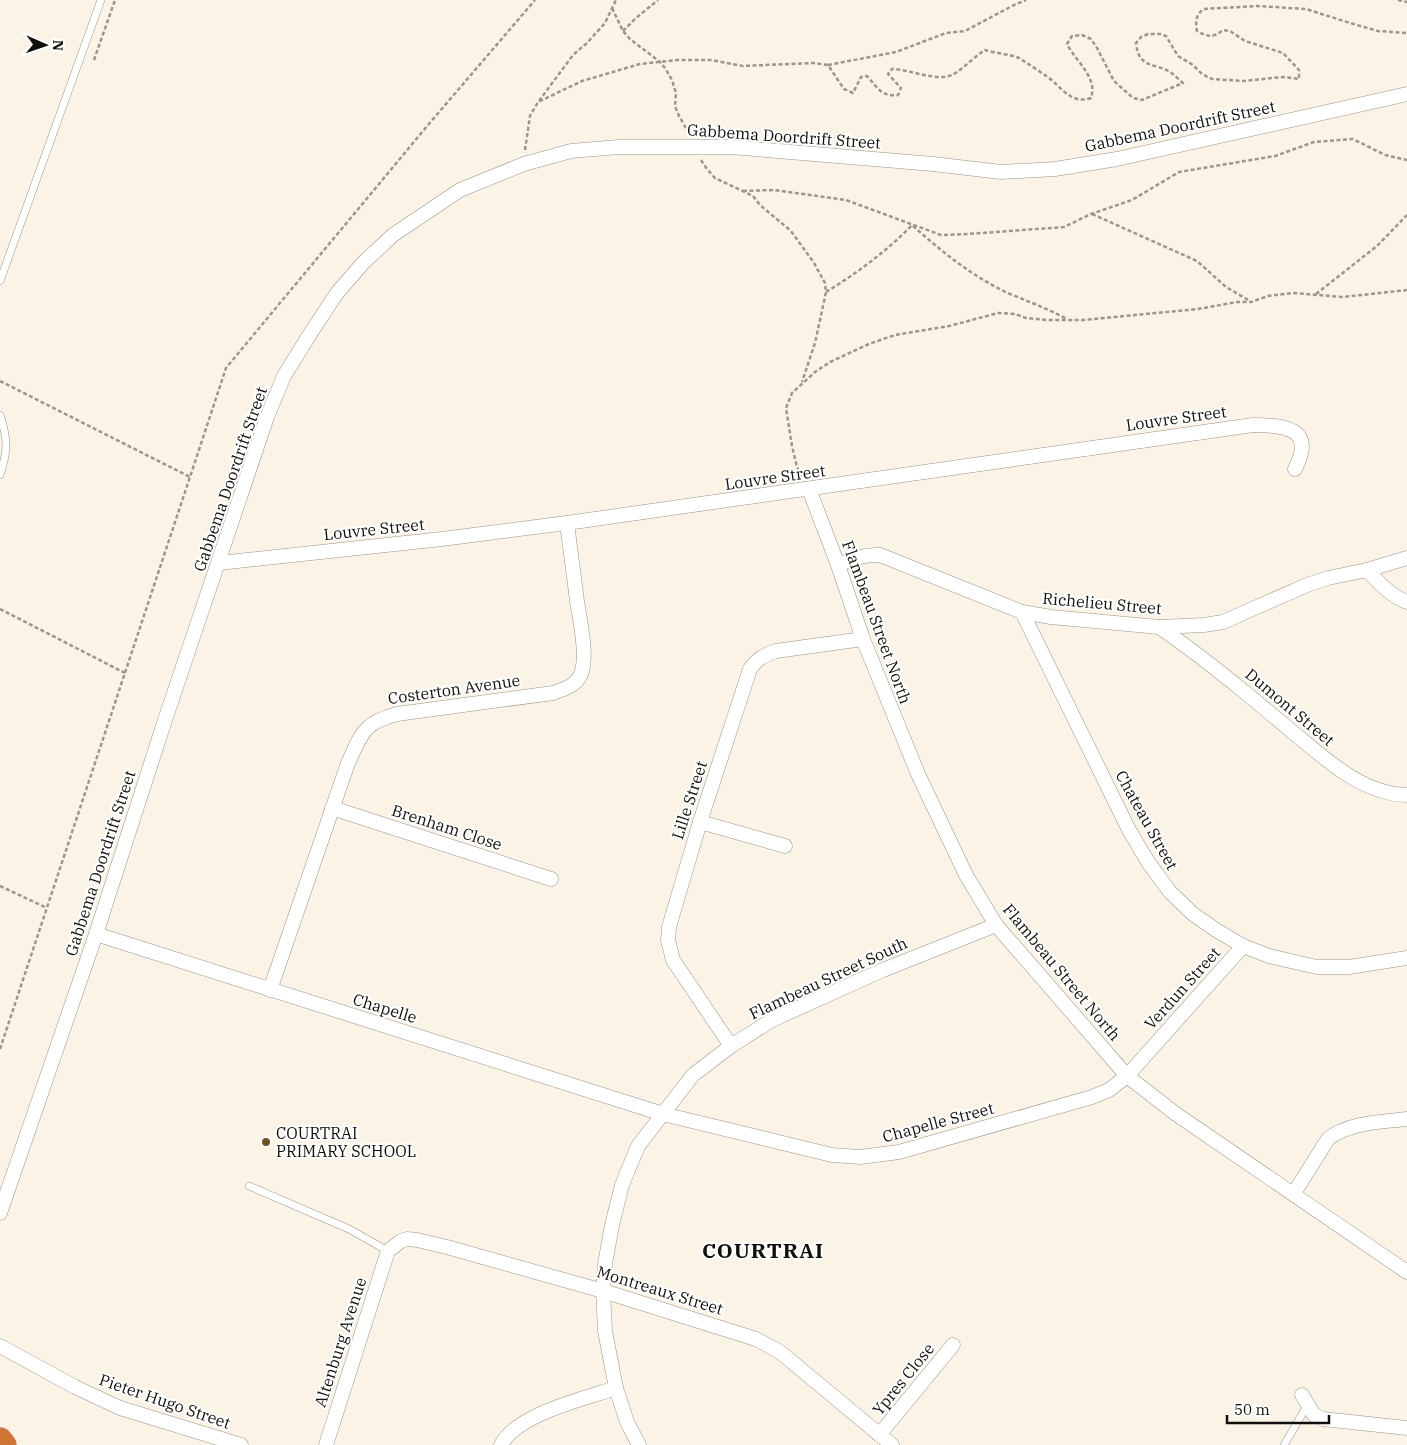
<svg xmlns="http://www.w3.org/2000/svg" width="1407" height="1445" viewBox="0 0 1407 1445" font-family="'IBM Plex Serif',serif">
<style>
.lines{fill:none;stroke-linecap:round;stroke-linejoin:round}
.lane-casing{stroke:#9b9388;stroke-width:8}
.street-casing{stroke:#9b9388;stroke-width:15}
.highway-casing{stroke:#d4d4d3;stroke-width:26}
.path{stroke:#9c968d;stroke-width:2.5;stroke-dasharray:4 2.5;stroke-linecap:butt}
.lane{stroke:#fff;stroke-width:7}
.street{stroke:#fff;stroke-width:14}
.highway{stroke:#d17537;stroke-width:25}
.poi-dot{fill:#6f5225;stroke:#fff;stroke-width:2}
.labels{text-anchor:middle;stroke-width:4;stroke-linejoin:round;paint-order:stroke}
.street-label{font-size:16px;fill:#12100c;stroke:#fff}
.poi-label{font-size:16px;fill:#12100c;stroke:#fff;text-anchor:start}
.district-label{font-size:21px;font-weight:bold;letter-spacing:1px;fill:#12100c;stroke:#fff}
</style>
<rect width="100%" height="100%" fill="#fbf3e6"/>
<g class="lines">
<g class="lane-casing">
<g id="lane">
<polyline points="0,281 101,0"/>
<path d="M0,415C8,439 8,451 0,475"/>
<polyline points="249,1186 349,1229 388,1251"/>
<polyline points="1284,1445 1307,1406"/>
</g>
</g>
<g class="street-casing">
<g id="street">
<polyline points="809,489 838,565 863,639 918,774 966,875 996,925 1127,1076 1176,1114 1407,1272"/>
<path d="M219,563L442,539L567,523L1253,425C1285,425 1316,428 1295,469"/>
<path d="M838,565C852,559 864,554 880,555L1022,612L1051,617L1159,627L1204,625L1223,622L1307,585L1328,578L1367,570L1407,558"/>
<path d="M1367,570C1379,583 1391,596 1407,602"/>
<polyline points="1022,612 1129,830 1148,862 1170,892 1193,914 1216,930 1243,946 1269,956 1317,967 1349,967 1407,958"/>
<path d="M1159,627C1190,648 1219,671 1247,694C1265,709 1283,724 1301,739C1331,764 1365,794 1407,795"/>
<polyline points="332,808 551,879"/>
<polyline points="700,822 785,846"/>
<polyline points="96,934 663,1114 832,1155 860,1157 899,1152 1092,1097 1109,1090 1127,1076 1243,946"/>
<path d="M270,990L348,763C362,733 363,723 397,714L553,693C564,689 576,686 581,674C588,656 580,621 577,601C574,575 570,549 567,523"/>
<path d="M731,1046L673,960L668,940L669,927L700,822L750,669C757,659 764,655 776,651L863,639"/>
<path d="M1294,1193L1328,1139C1349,1122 1382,1122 1407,1119"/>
<polyline points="0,1213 96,934 165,720 267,417 284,376 310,334 337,293 363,263 393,235 460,190 524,164 571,151 619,147 731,147 933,164 1001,172 1055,169 1117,159 1407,94"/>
<polyline points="0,1346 75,1387 120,1408 241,1445"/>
<polyline points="1302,1395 1314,1415 1323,1419 1407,1428"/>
<polyline points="879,1435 953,1345"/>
<polyline points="326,1445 388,1251 401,1241 407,1239 417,1240 447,1247 603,1291 756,1339 780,1352 892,1445"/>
<path d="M501,1445C517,1414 583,1399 616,1388"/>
<polyline points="639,1445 627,1422 616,1388 605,1331 603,1291 605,1264 612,1225 622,1185 638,1146 693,1075 731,1046 772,1020 883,970 996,925"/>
</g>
</g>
<g class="highway-casing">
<polyline id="highway" points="0,1440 4,1445"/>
</g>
<g class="path">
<polyline points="1398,0 1407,2"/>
<polyline points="612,8 623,31 630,39 660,62 665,68 672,80 676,93 675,106 679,116 690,135"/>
<polyline points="623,31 636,18 658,0"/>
<polyline points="94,60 115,0"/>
<polyline points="828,65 896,52 946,33 965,31 1014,5 1026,0"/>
<polyline points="539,101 573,55 587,43 605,23 616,0"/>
<path d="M525,150L530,116L538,102L582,81L640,64L677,60H711L743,66L813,63L828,65L844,89L853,93L861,77L867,76C878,88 881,97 898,95L901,88L888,74L892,69C909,69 939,83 954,74C965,67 974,57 985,50C995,53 1009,54 1019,58C1027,63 1047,76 1054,82C1064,92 1075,104 1091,98C1098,77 1076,62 1067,44L1072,36L1082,35L1091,39L1097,48L1114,81L1133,98L1142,100L1183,83C1179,80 1175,75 1170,72C1153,62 1139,69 1136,43L1141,37L1148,34H1160L1166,36L1178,56L1193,65L1202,74L1212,79L1243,81L1283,77L1299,79V70L1283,53L1245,41L1230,31L1223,30C1213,38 1208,37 1197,31C1195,21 1196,16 1203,9L1257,6L1306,9L1350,23L1378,31L1407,33"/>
<polyline points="701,160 707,169 715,178 753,196 760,205 791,231 814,263 825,283 826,292 815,343 802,382"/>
<polyline points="743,191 774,190 846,200 941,235 968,234 1064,227 1091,214 1132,200 1179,172 1275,156 1314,142 1353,139 1385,155 1407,160"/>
<polyline points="1092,214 1197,261 1226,287 1250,301"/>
<path d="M826,292C857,273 887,251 912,225C942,252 973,277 1010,294C1030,302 1048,309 1067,319"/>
<polyline points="1316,294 1377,246 1407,215"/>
<polyline points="0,381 190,477 226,368 428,125 535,0"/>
<polyline points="802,477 797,467 792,446 786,408 792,393 815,372 830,362 869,344 895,335 949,326 998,313 1015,314 1026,318 1047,320 1083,320 1198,309 1237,302 1251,302 1268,296 1293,293 1343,297 1407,290"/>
<polyline points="0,609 125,673"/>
<polyline points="0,886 47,908"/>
<polyline points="0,1049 190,477"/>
</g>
<use href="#lane" class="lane"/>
<use href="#street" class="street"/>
<use href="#highway" class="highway"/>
</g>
<circle class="poi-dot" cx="266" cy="1142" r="5"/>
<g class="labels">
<g class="street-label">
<text transform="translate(1180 126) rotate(-12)" y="6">Gabbema Doordrift Street</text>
<text transform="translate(784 136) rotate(4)" y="6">Gabbema Doordrift Street</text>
<text transform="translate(1176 418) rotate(-8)" y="6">Louvre Street</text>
<text transform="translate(775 477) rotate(-8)" y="6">Louvre Street</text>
<text transform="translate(230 479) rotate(-71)" y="6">Gabbema Doordrift Street</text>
<text transform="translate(374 529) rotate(-6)" y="6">Louvre Street</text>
<text transform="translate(1102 603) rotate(5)" y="6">Richelieu Street</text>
<text transform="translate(877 622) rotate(70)" y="6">Flambeau Street North</text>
<text transform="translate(454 689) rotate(-8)" y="6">Costerton Avenue</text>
<text transform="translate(1290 707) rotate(40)" y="6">Dumont Street</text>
<text transform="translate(689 800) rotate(-72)" y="6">Lille Street</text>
<text transform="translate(1147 820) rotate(61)" y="6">Chateau Street</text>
<text transform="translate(447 827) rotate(18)" y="6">Brenham Close</text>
<text transform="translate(100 863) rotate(-72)" y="6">Gabbema Doordrift Street</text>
<text transform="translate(1062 972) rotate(50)" y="6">Flambeau Street North</text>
<text transform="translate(828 978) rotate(-25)" y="6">Flambeau Street South</text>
<text transform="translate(1182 988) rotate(-48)" y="6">Verdun Street</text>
<text transform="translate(385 1008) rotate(17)" y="6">Chapelle</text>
<text transform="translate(938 1122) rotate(-15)" y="6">Chapelle Street</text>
<text transform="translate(660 1290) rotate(17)" y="6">Montreaux Street</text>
<text transform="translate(340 1342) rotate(-72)" y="6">Altenburg Avenue</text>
<text transform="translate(903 1379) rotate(-51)" y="6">Ypres Close</text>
<text transform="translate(165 1401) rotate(19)" y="6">Pieter Hugo Street</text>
</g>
<g class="poi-label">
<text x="276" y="1139">COURTRAI<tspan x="276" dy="18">PRIMARY SCHOOL</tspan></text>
</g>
<g class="district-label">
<text x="763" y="1258">COURTRAI</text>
</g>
</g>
<g transform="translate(45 45) rotate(92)" stroke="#ffffff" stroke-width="4" paint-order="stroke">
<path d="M0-4L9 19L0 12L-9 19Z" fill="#12100c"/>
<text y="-8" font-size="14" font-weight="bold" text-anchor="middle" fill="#12100c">N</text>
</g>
<path d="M1227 1415v8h102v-8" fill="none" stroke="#12100c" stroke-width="2.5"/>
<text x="1234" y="1415" font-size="15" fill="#12100c" stroke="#ffffff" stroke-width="4" paint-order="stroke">50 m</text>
</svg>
